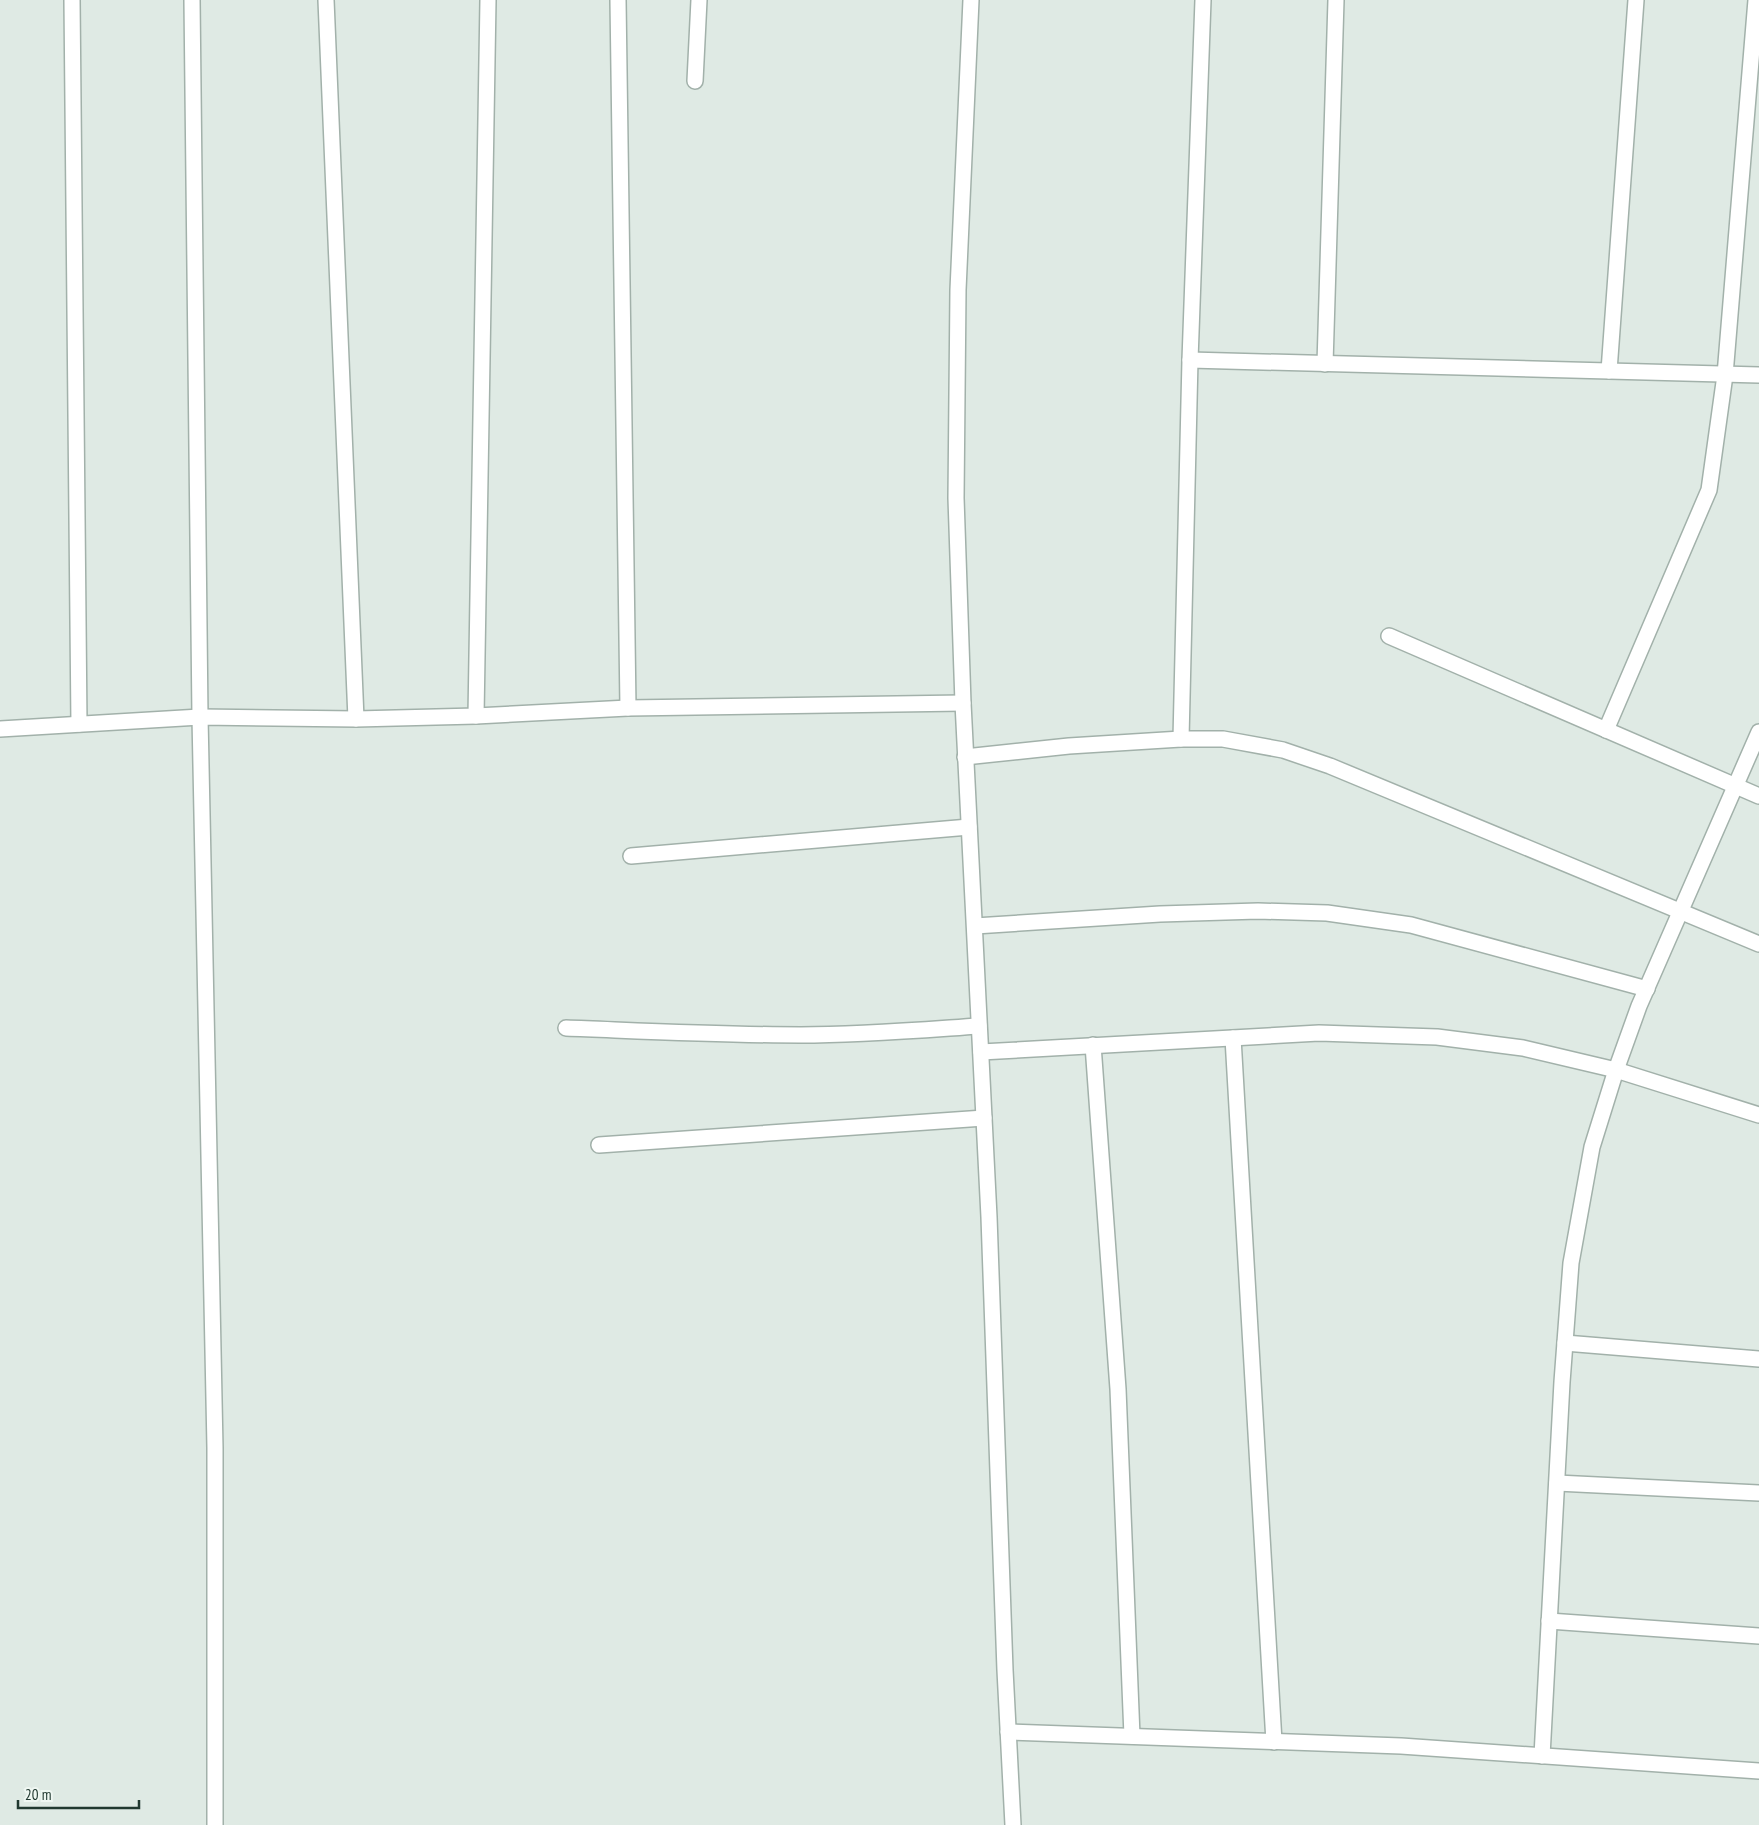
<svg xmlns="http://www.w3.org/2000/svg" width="1759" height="1825" viewBox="0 0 1759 1825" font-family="'PT Sans Narrow',sans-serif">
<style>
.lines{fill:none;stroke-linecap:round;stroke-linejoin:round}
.minor-casing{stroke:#a2b1aa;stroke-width:18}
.minor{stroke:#fff;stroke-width:15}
</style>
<rect width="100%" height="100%" fill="#dfeae4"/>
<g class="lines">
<g class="minor-casing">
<g id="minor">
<polyline points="72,0 79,724"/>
<polyline points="192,0 200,717 215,1448 215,1825"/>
<polyline points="326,0 356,719"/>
<polyline points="618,0 628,708"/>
<polyline points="971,0 958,290 956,498 963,703 989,1217 1005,1670 1013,1825"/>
<polyline points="695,81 699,0"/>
<polyline points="1190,360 1759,375"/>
<polyline points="1325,364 1336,0"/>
<polyline points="1609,371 1636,0"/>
<polyline points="1389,636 1759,796"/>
<polyline points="476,716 488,0"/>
<polyline points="0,729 200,717 356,719 476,716 628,708 963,703"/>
<polyline points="1606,730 1709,490 1725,375 1756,0"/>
<polyline points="1181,739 1190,360 1203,0"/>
<polyline points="965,757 1069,746 1181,739 1223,739 1283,750 1330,766 1759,944"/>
<polyline points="631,856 969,827"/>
<polyline points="975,926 1160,914 1258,911 1327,913 1411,925 1647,989"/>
<path d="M566,1028C645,1031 723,1035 801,1035C861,1035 920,1030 979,1026"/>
<polyline points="1233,1038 1274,1742"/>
<polyline points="1093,1045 1118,1389 1132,1736"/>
<polyline points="981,1052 1319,1033 1437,1037 1523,1048 1616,1070 1759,1115"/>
<polyline points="599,1145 984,1118"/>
<polyline points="1565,1343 1759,1359"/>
<polyline points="1557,1483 1759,1493"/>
<polyline points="1549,1621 1759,1636"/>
<polyline points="1008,1732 1401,1746 1759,1771"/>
<polyline points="1542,1756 1562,1382 1571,1263 1592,1147 1616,1070 1639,1006 1759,732"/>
</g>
</g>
<use href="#minor" class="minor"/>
</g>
<path d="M18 1800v8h121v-8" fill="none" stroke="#213930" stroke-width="2.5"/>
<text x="25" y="1800" font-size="15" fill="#213930" stroke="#eff7f2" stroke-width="4" paint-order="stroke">20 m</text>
</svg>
